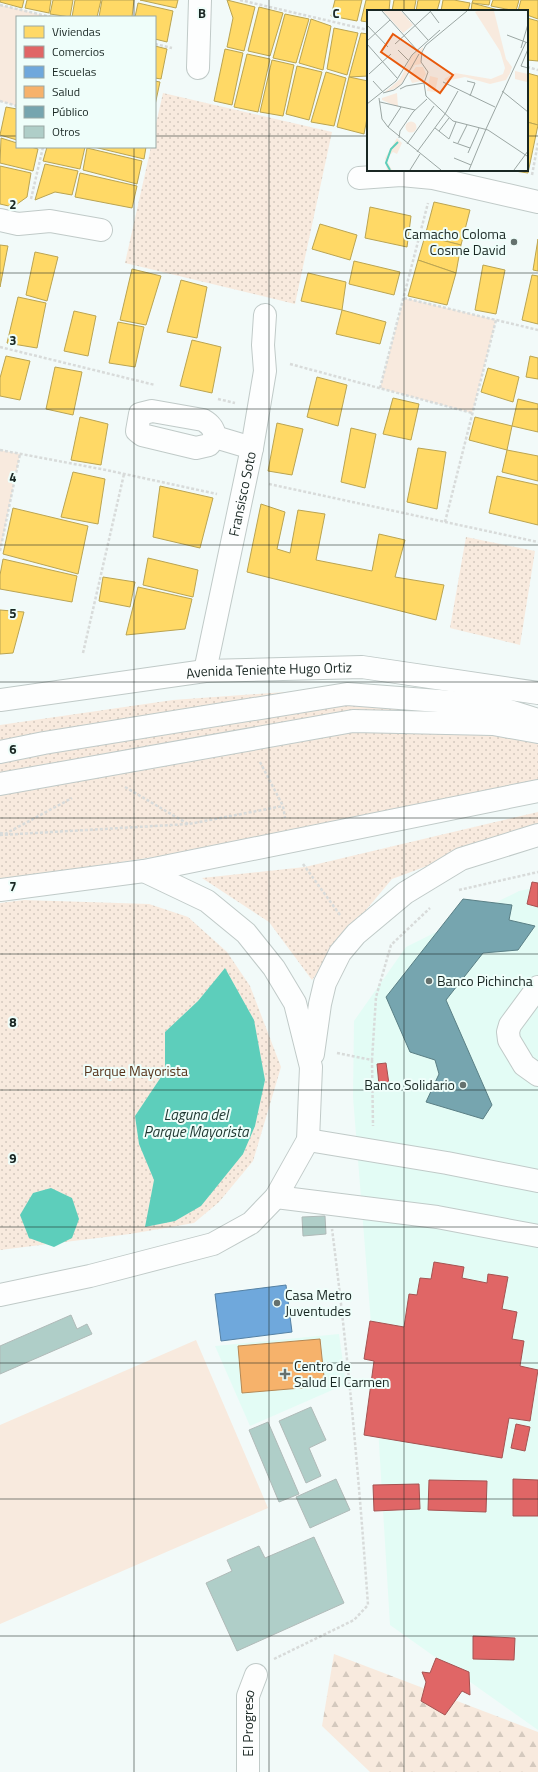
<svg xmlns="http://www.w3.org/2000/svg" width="538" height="1772" viewBox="0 0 538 1772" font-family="'Titillium Web',sans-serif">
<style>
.built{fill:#e3fcf5}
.grass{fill:#f8eade}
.forest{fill:url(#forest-firs)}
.park{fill:url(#park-dots)}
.water{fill:#5dcebb}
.homes{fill:#ffd966;stroke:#baa452}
.shops{fill:#e06666;stroke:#a45352}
.schools{fill:#6fa8dc;stroke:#5581a4}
.health{fill:#f6b26b;stroke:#b48855}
.public{fill:#76a5af;stroke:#5a7f85}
.building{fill:#afcec8;stroke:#b0bab8}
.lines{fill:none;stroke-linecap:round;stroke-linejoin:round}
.minor-casing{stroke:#c0cac8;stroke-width:24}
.major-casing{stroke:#c0cac8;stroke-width:24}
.path{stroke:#d8dbda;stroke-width:2.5;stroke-dasharray:3 2;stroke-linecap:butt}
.minor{stroke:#fdfefe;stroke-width:22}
.major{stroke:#fdfefe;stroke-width:22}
.grid{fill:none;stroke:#192723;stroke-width:1;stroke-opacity:0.55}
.poi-dot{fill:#65716e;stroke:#effefa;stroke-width:1.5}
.labels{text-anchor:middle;stroke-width:4;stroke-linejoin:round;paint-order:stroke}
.poi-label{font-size:14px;fill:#192723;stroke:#effefa;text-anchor:start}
.street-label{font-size:14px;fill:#192723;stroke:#effefa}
.park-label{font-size:14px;fill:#57341b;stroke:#effefa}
.water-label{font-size:15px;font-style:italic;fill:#1e3630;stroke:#effefa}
.inset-river{fill:none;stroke:#5dcebb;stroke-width:2}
.inset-road{fill:none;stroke:#9ba6a3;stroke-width:1}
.view{fill:#e8590c;fill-opacity:0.15;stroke:#e8590c;stroke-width:2}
.inset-edge{fill:none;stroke:#192723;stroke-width:2}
.grid-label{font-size:13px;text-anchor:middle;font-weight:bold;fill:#192723;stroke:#effefa;stroke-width:4;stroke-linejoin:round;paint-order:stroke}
</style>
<defs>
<pattern id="forest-firs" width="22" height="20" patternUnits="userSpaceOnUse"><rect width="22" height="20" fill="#f8eade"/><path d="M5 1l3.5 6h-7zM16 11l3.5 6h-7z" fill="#d4c9be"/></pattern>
<pattern id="park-dots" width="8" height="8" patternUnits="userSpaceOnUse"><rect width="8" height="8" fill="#f8eade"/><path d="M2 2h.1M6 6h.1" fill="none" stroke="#d4c9be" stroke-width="1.8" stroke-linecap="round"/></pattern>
</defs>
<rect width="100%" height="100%" fill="#f2faf9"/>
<g class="built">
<polygon points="538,887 538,1730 390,1625 374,1361 353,1097 354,1021 406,947 519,891"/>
<polygon points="339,1334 346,1384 250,1426 215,1346"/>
</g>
<g class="grass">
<polygon points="0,5 51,17 17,17 17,106 0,101"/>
<polygon points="404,298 496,320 472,413 380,388"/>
<polygon points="0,450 20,454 0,551"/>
<polygon points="196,1340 268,1508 0,1624 0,1425"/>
</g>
<polygon class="forest" points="334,1654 538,1732 538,1772 370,1772 322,1726"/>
<g class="park">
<polygon points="163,93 332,132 295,304 125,263 151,147 155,147 155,128"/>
<polygon points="466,537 535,551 520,645 450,628"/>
<polygon points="355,687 538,732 538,797 0,881 0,725 173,700"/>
<polygon points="538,812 538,825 392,879 350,929 312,980 269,922 202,878 305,867"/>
<polygon points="24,900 149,904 188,917 227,952 250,986 281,1067 253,1161 219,1202 194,1223 130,1234 0,1250 0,903"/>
</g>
<g class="water">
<polygon points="225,968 254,1020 265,1080 255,1126 243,1154 201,1206 175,1221 145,1227 154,1180 139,1144 135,1116 165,1071 165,1032 198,1001"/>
<polygon points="51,1188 72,1198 79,1219 72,1238 54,1247 29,1238 20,1215 33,1193"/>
</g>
<g class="homes">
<polygon points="0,0 24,0 22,8 0,2"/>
<polygon points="27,0 51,0 49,13 25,8"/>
<polygon points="53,0 73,0 70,17 50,14"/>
<polygon points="75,0 101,0 97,17 72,17"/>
<polygon points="102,0 134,0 132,17 99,17"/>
<polygon points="140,0 178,0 176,8"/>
<polygon points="227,0 255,7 244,51 227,47 233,18"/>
<polygon points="335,0 362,0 357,21 331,16"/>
<polygon points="366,0 390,0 389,11 368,11 368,22 361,21"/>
<polygon points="394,0 416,0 414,11 392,11"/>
<polygon points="418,0 440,0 437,11 416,11"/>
<polygon points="443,0 454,0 470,3 468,11 441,11"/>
<polygon points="473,0 490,0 489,5 472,3"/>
<polygon points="493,0 519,0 516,11 491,6"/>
<polygon points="521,0 538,0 538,19 527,15 527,11 518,11"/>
<polygon points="138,3 173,11 167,42 155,39 155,17 135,17"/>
<polygon points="472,3 502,11 471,11"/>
<polygon points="259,7 283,13 270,56 248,51"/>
<polygon points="285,14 309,19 296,63 273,58"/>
<polygon points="527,18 538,21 538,61 527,60"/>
<polygon points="311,19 331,26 323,70 299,63"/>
<polygon points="334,28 358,33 347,75 327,69"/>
<polygon points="361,33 368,34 368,76 349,77"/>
<polygon points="155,46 167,49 161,79 155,78"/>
<polygon points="225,49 243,53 232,105 214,101"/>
<polygon points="247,54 270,59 258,112 234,107"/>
<polygon points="272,60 294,65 283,116 260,112"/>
<polygon points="297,66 322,72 309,120 286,114"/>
<polygon points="326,72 346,78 334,126 311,122"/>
<polygon points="527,73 538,76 538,125 527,122"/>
<polygon points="349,77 368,81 368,113 364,134 337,127"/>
<polygon points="155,81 160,82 155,105"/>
<polygon points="6,107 17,109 17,140 0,135"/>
<polygon points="527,122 538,125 528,173 508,170 527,170"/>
<polygon points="1,138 17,143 17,147 31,147 38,149 33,171 0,163"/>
<polygon points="47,147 85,147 80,169 43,161"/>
<polygon points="94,147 146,147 144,159"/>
<polygon points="87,148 142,161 137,184 83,170"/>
<polygon points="45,164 78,171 72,195 55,192 35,200"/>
<polygon points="0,166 31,173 27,197 13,207 0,204"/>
<polygon points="80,173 137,186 132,208 75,197"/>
<polygon points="434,202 470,210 461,245 425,236"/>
<polygon points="370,207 411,216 407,247 365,238"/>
<polygon points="320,224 357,235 350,260 312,249"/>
<polygon points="425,236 461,245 456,273 418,260"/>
<polygon points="538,239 538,271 533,270"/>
<polygon points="0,245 8,246 0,287"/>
<polygon points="35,252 58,257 47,301 26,295"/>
<polygon points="418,260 456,273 447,305 408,296"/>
<polygon points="354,261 400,272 394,295 349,284"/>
<polygon points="483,265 505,270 496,314 475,310"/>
<polygon points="132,269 161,276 146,325 120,320"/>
<polygon points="308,273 346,282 342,310 301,301"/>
<polygon points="532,275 538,276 538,324 522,320"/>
<polygon points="181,280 207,287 197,338 167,332"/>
<polygon points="18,297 46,303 37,348 7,343"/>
<polygon points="342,310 386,322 380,344 336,334"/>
<polygon points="74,311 96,316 88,356 64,351"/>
<polygon points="118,322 144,327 135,367 109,363"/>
<polygon points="192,340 221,347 212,393 180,386"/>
<polygon points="6,356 30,361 20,400 0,396 0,378"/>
<polygon points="530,356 538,358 538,379 526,377"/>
<polygon points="55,367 82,372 73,415 46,409"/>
<polygon points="488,368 519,377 513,402 481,392"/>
<polygon points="317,377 347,385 338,426 307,417"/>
<polygon points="393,398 419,404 411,440 383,434"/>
<polygon points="518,399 538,404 538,432 512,426"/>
<polygon points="80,417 108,424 101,465 71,460"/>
<polygon points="475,417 512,426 507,450 469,440"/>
<polygon points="277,423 303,429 292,475 268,471"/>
<polygon points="351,428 376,434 365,488 341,482"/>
<polygon points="418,448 446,452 437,509 407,502"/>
<polygon points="507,450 538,456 538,481 502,472"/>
<polygon points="73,472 105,479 98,524 61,517"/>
<polygon points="497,476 538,485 538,525 489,513"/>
<polygon points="160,486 213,498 200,548 153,537"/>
<polygon points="261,504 285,512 277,549 290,553 298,510 325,514 316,560 372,571 379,534 405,540 395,577 444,585 436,620 247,572"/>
<polygon points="13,508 88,526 78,574 3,554"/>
<polygon points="148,558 198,570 193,597 143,585"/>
<polygon points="3,559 77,576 72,602 0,589 0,575"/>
<polygon points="103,577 135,582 130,607 99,601"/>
<polygon points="138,587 192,599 185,629 126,635"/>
<polygon points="0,610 24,612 13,653 0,654"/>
</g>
<g class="shops">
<polygon points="532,882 538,883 538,907 527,904"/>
<polygon points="386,1063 389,1084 379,1085 377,1064"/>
<polygon points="434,1262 464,1267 462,1278 487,1283 488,1274 508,1277 502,1309 517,1312 512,1339 524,1341 520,1366 538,1370 530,1421 509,1418 502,1458 364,1435 374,1361 364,1359 370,1321 404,1327 409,1294 417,1295 420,1278 431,1279"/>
<polygon points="516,1424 530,1427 525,1451 511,1448"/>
<polygon points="513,1479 538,1480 538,1516 513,1516"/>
<polygon points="429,1480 487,1481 486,1512 428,1510"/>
<polygon points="419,1484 420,1509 374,1511 373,1485"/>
<polygon points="473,1636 515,1638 514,1660 473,1659"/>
<polygon points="436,1658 469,1672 470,1695 462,1691 445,1715 421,1701 426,1682 422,1672 430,1673"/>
</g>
<polygon class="schools" points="286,1285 292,1332 221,1341 215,1294"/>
<polygon class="health" points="320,1339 325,1386 242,1393 238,1346"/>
<polygon class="public" points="463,899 512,905 509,920 535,926 518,950 483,953 446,1000 492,1105 483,1119 426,1102 439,1074 435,1060 410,1052 386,997"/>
<g class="building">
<polygon points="325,1216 326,1234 303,1236 302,1217"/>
<polygon points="71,1315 77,1329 87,1324 92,1334 0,1374 0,1346"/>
<polygon points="311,1407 326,1440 309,1448 321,1476 306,1483 279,1421"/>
<polygon points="268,1422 299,1494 279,1502 249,1430"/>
<polygon points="336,1479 350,1510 310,1528 296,1497"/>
<polygon points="314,1537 344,1603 237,1651 206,1583 232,1571 227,1560 259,1546 265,1558"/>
</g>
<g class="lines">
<g class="minor-casing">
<g id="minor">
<polyline points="198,68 200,0"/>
<polyline points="359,178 401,175 433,178 538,202"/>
<polyline points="0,220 18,224 50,221 101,230"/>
<path d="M152,411L203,420C210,424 214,428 215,437L209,445L196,448L142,435L137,431L140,414Z"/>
<polyline points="215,437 252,448"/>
<path id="s1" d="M205,671L252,448L265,371L263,345L265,315"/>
<polyline points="0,752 44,743 347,694 491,705 538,720"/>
<polyline points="0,784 353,721 493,724 538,732"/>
<polyline points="538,987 510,1025 508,1032 509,1040 524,1065 538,1075"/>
<polyline points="308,1140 447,1163 538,1181"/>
<polyline points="276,1197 437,1217 538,1236"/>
<path id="s2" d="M248,1772V1696L256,1675"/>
</g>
</g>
<g class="major-casing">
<g id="major">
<path id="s3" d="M0,700L205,671L362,667L538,693"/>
<polyline points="0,890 144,871 538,791"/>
<polyline points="313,1054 320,1004 325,983 340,953 356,934 405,893 461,859 538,835"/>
<polyline points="0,1295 90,1276 213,1244 251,1223 276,1197 308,1140 311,1067 295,1003 274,968 246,933 207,901 144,871"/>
</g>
</g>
<g class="path">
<polyline points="240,0 368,30"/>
<polyline points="0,5 51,17"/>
<polyline points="155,44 172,48"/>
<polyline points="527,67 538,70"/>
<polyline points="0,101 17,106"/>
<polyline points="532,175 538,143"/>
<polyline points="31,199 43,147"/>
<polyline points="404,298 538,330"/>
<polyline points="0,347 155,385"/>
<polyline points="290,364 472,413"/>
<polyline points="380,388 428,203"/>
<polyline points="218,399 235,403"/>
<polyline points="0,450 106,470 217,494"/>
<polyline points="269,484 538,542"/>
<polyline points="445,522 496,320"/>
<polyline points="0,551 20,454"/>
<polyline points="83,653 124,474"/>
<polyline points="260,762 283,806 285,818"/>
<polyline points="125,787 188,824"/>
<polyline points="0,833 5,834 72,798"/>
<polyline points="0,835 189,824 283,806"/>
<polyline points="303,864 340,915"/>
<polyline points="459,890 538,872"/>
<polyline points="337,1053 372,1060 376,997 391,945 430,908"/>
<polyline points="372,1060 373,1126"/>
<path d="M274,1659L354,1620L368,1605C359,1479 348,1354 332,1229"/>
</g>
<use href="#minor" class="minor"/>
<use href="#major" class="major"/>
</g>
<path class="grid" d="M134,0V17M269,0V1772M404,0V11M0,136H17M155,136H368M527,136H538M134,147V1772M404,170V1772M0,273H538M0,409H538M0,545H538M0,682H538M0,818H538M0,954H538M0,1090H538M0,1227H538M0,1363H538M0,1499H538M0,1636H538"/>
<g class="poi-dot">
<circle cx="514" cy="242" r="4"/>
<circle cx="429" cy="981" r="4"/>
<circle cx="463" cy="1085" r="4"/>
<circle cx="277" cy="1303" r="4"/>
<path d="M283 1368h4v4h4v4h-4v4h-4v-4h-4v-4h4z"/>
</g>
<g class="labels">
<g class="poi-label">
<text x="506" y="239" text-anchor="end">Camacho Coloma<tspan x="506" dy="16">Cosme David</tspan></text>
<text x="437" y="986">Banco Pichincha</text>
<text x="455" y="1090" text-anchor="end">Banco Solidario</text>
<text x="285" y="1300">Casa Metro<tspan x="285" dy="16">Juventudes</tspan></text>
<text x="294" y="1371">Centro de<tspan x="294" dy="16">Salud El Carmen</tspan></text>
</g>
<g class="street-label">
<text dy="5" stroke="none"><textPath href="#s1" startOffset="181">Fransisco Soto</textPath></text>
<text dy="5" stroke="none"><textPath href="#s3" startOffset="271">Avenida Teniente Hugo Ortiz</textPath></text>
<text dy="5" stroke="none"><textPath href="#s2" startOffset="49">El Progreso</textPath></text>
</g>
<g class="park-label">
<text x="136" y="1076">Parque Mayorista</text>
</g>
<g class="water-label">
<text x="196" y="1120">Laguna del<tspan x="196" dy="17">Parque Mayorista</tspan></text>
</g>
</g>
<g transform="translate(367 10)">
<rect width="161" height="161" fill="#f2faf9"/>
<path d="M148,61L161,64V75L160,72L148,69ZM63,66L71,68L68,82L60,81ZM38.5 117a5.5 5.5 0 1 1 11 0a5.5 5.5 0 1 1-11 0ZM30,128L35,133L30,144L26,142L22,146L20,151L25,160H20L18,148Z" fill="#f8eade"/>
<path d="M110,1H127L139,49L145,57L143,63L139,70L123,74L98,67L79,71L77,69L88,63L124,69L136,64L138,58L133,41L108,2Z" fill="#f8eade"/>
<path d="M16,1H34L46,15L36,23ZM56,37L54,54L48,55L50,52L32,77L17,83L33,69L45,46ZM49,57H56L59,64L55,71L45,73L42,66ZM30,83L31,97L15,90V88Z" fill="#f8eade"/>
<path class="inset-river" d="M23,160L19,153L24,139L31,132"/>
<path class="inset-road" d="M15,1L50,40M35,1L61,30M63,1L72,13M100,1L59,35L55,42L54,52L61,62L57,73L59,86L86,111L121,120L160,146M0,15L21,37M140,25L161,33M0,31L23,10M0,34L30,68M28,34L64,1M154,38L161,14M161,39L154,56L161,58M31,40L41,50M2,64L24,44M6,71L16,82M100,71L108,73L103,86M76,72L128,97M33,79L39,76L57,73M135,81L161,102M16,83L27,80L35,74L52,44M12,88L15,109L21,117L74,160M13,92L48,100M0,94L29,71L45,45L73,20M21,117L34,97M68,118L82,129L89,112M119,119L159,32M72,121L82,108M32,128L33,121L46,102L60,89M86,132L103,138M91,133L100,115M40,134L67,96M50,142L78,104L91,81M101,143L112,118M87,148L104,155M43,160L53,144M102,160L119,119M147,160L161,141"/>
<path class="view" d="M26,24L86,65L73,83L14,42Z"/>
<rect width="161" height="161" class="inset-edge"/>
</g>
<g class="grid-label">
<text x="202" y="18">B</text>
<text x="336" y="18">C</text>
<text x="13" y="209">2</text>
<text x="13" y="345">3</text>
<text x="13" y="482">4</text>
<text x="13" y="618">5</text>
<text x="13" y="754">6</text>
<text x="13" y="891">7</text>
<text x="13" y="1027">8</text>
<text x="13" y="1163">9</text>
</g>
<rect x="16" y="16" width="140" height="132" fill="#effefa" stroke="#99a8a4"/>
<rect x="24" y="26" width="20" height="12" fill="#ffd966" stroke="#99a8a4"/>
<text x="52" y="36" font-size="12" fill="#192723">Viviendas</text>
<rect x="24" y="46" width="20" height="12" fill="#e06666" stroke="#99a8a4"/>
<text x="52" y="56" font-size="12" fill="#192723">Comercios</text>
<rect x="24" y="66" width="20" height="12" fill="#6fa8dc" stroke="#99a8a4"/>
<text x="52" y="76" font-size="12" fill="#192723">Escuelas</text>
<rect x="24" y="86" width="20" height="12" fill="#f6b26b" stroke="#99a8a4"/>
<text x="52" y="96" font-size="12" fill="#192723">Salud</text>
<rect x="24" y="106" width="20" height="12" fill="#76a5af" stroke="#99a8a4"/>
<text x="52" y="116" font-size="12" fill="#192723">Público</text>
<rect x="24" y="126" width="20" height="12" fill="#afcec8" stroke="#99a8a4"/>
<text x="52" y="136" font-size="12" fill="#192723">Otros</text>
</svg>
